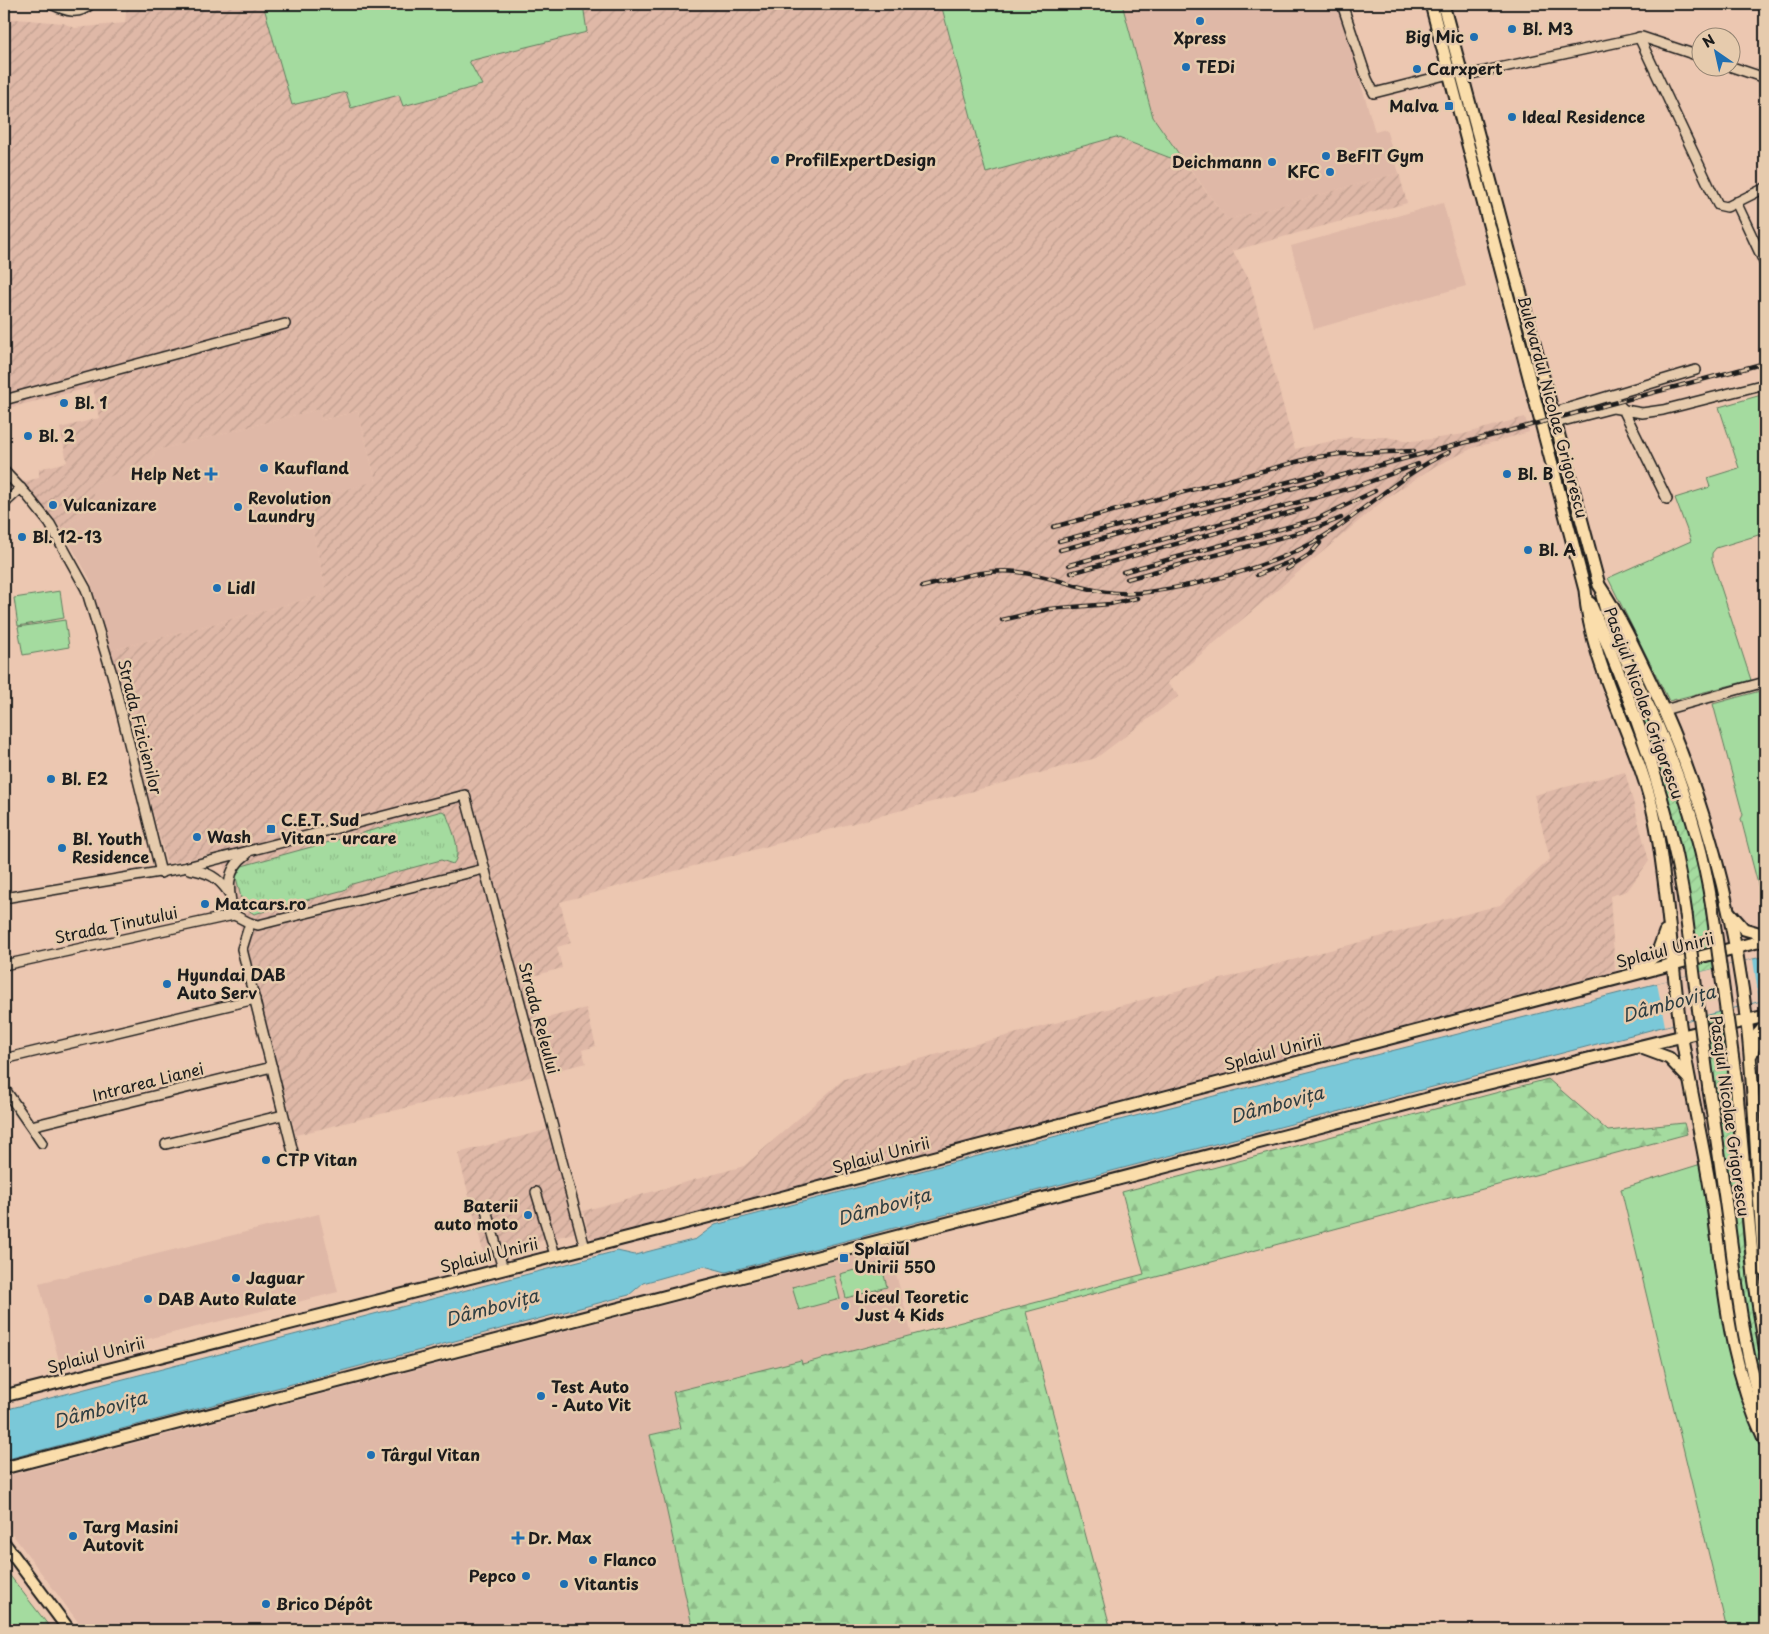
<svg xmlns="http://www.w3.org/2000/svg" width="1769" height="1634" viewBox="0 0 1769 1634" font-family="'Playpen Sans',sans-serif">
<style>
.built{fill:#dfb8a7}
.industrial{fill:url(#industrial-furrows)}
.grass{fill:#a4db9f;stroke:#607c5e}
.forest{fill:url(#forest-firs);stroke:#607c5e}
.park{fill:url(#park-tufts);stroke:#607c5e}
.garden{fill:url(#garden-furrows);stroke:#607c5e}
.water{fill:#7ac8d8;stroke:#54838d}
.pier{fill:#ecc7b1}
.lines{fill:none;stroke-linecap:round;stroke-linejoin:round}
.minor-casing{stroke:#1c1c1c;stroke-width:12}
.major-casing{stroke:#1c1c1c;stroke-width:15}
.minor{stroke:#e6cbad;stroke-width:9}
.major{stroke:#faddab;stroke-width:11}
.rail-casing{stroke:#1c1c1c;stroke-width:4.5}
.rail{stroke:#e6cbad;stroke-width:2.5;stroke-dasharray:8;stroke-linecap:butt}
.major-bridge-casing{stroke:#1c1c1c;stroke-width:15;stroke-linecap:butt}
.major-bridge{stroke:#faddab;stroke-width:11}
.poi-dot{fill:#1f6fb2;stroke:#e6cbad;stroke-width:2}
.labels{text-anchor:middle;stroke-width:5;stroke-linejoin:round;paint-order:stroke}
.poi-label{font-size:16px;font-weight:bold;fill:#1c1c1c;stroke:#e6cbad;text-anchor:start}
.street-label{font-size:16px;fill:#1c1c1c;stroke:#e6cbad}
.water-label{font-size:18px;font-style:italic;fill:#2f3e42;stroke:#e6cbad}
</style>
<defs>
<pattern id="industrial-furrows" width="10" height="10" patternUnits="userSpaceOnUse" patternTransform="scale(1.25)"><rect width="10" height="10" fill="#dfb8a7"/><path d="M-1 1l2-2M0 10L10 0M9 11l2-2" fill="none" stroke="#bf9e8f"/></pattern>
<pattern id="forest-firs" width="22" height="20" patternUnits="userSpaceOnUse" patternTransform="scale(1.25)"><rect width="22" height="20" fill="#a4db9f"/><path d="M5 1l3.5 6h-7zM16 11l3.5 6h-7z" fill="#8dbb88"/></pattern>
<pattern id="park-tufts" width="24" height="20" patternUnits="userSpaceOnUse" patternTransform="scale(1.25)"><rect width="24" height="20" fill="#a4db9f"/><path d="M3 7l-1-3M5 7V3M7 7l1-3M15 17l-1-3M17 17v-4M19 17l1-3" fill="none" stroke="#8dbb88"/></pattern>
<pattern id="garden-furrows" width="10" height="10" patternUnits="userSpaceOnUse" patternTransform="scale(1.25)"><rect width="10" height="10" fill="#a4db9f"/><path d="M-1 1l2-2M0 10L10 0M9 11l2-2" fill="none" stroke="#8dbb88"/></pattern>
</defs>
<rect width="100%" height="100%" fill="#ecc7b1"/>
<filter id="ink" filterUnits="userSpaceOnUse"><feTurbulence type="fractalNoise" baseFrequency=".02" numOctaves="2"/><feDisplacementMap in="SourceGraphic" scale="10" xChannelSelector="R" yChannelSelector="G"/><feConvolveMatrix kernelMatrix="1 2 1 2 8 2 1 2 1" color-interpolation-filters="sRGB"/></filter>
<g filter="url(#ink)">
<g class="built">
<polygon points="1122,4 1338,4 1375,132 1386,129 1399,173 1227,220 1153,117"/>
<polygon points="1443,203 1466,286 1314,329 1291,246"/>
<polygon points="319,409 322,420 358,411 376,482 331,493 309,514 327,594 109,651 90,579 61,528 97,506 91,485 154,456 153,451"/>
<polygon points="319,1214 338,1292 59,1361 39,1283"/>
<polygon points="889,1247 912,1335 802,1364 800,1360 673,1392 681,1428 650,1435 695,1630 84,1630 4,1523 4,1477"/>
</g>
<g class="industrial">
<polygon points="127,4 941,4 986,173 1116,137 1186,164 1227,220 1399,173 1407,203 1232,251 1249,279 1295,449 1351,437 1385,437 1411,441 1432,439 1464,434 1525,417 1529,432 1473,448 1434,467 1385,499 1167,683 1179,696 1096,758 560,902 571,943 557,947 562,968 526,978 538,1020 586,1008 596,1046 582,1050 586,1063 296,1135 220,852 167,864 109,651 327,594 309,514 331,493 376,481 358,411 322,420 319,409 153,451 154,456 92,485 97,506 61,528 22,482 39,478 39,469 67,462 60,428 99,418 93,387 12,407 4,413 4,18 63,23 75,28 125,23"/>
<polygon points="1625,772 1649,861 1627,891 1610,896 1615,971 1567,984 1540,996 595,1241 589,1236 583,1211 744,1166 844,1079 1500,905 1550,859 1534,795"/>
<polygon points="550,1129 575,1225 574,1233 484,1255 458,1153"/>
</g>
<g class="grass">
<polygon points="263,4 583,4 587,32 469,61 482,85 403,106 399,95 351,108 346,92 292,105"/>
<polygon points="941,4 1122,4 1153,117 1186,164 1116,137 986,173"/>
<polygon points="1765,394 1765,533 1716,548 1712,553 1712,560 1751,680 1669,701 1608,578 1691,541 1675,498 1710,487 1707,478 1739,468 1719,407"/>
<polygon points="60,591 64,618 18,626 14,598"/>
<polygon points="65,620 69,647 23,655 18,627"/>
<polygon points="1760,691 1765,708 1765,911 1741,819 1743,815 1713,704"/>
<polygon points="1765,1144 1765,1630 1727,1630 1621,1189"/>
<polygon points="881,1263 887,1287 846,1298 840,1274"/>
<polygon points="834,1276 840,1299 799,1310 792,1287"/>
<polygon points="4,1568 52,1630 4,1630"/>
</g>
<polygon class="forest" points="1548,1079 1608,1131 1684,1123 1687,1134 1026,1312 1111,1630 693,1630 650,1435 681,1428 673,1392 801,1360 802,1364 1144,1274 1122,1192"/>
<path class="park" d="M442,811L446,813C450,826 464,852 453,864L441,860L352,884L344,890L254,914L243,906L236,877L242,866Z"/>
<polygon class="garden" points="1597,608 1601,608 1664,752 1684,806 1699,863 1727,1059 1745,1260 1755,1326 1765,1369 1765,1399 1747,1328 1682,867"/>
<polygon class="water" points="1765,956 1765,1000 726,1272 704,1266 643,1283 629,1295 4,1460 4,1410 617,1251 635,1255 696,1239 715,1225 970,1158"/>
<polygon class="pier" points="1753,959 1759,1001 1665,1026 1657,983"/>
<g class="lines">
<g class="minor-casing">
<g id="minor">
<path d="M51,4C66,11 78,16 91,4"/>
<polyline points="1342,4 1367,79 1374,93 1449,74"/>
<polyline points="1639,37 1718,205 1727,207 1765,188"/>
<polyline points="1732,67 1765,78"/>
<polyline points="1462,76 1642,37 1702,57"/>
<polyline points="1736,202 1765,264"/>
<polyline points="1611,396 1623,409 1667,499"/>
<polyline points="4,400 285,324"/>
<polyline points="1552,413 1696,370"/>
<polyline points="1555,423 1613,408 1642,413 1663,410 1765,384"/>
<polyline points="4,471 26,494 50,524 86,589 112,674 161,873"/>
<polyline points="4,504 21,488"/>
<polyline points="1664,710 1765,682"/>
<path d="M247,854C224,870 228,891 234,915L250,923L258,925L484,869"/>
<path d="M189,869C208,872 218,877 229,893"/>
<polyline points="4,898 183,868 465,795 585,1248"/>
<polyline points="250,923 242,949 293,1152"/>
<polyline points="4,965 234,915"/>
<polyline points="4,1059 255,999"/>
<polyline points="4,1088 42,1143"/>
<polyline points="31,1126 272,1067"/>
<polyline points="166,1144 283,1115"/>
<polyline points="536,1192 555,1255"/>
<polyline points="485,1206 503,1269"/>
</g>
</g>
<g class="major-casing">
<g id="major">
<path d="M1431,4L1585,590C1591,671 1639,741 1655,820C1668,888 1671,957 1680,1025C1689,1086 1704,1146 1713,1206C1725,1291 1728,1361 1765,1441"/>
<path d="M1443,4L1599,585C1621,618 1637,653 1654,689C1705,798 1735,913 1748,1033C1756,1112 1757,1192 1765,1271"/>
<path d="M1602,596C1613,640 1638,682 1656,722C1682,782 1702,842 1712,907"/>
<path d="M1590,603C1633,703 1671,805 1686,914"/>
<polyline points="1730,913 1744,929 1765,935"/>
<polyline points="1635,972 1657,954 1665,932"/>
<polyline points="1642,1048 1669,1058 1688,1078"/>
<polyline points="1752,1053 1758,1034 1765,1026"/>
<polyline points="1736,1082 1754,1277 1765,1347"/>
<path d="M1709,1090C1714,1121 1719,1152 1723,1184C1735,1264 1740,1341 1765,1419"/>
<polyline points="4,1396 661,1229 1765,940"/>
<polyline points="4,1468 1473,1087 1765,1016"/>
<polyline points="4,1543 69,1630"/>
</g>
</g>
<use href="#minor" class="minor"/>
<use href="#major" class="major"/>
<g class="rail-casing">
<g id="rail">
<polyline points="1053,527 1311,458 1340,454 1414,451"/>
<polyline points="1059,541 1323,473"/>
<polyline points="1060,550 1765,363"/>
<polyline points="1069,565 1358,486 1418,464"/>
<polyline points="1287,569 1309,555 1320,543"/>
<polyline points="1123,572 1317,519 1375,491"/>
<polyline points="1071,573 1306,508"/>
<polyline points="1257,575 1292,561"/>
<polyline points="1127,579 1316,528 1341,518"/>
<path d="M922,587C953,579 985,568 1018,572C1066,578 1096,599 1148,592C1202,585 1278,565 1323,537C1366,510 1402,473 1449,452"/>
<polyline points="1002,620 1049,609 1110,604 1137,598"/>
</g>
</g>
<use href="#rail" class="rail"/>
<g class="major-bridge-casing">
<g id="major-bridge">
<polyline points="1712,907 1736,1082"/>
<polyline points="1686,914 1709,1090"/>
</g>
</g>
<use href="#major-bridge" class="major-bridge"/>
</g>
</g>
<g class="poi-dot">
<circle cx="1200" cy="21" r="5"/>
<circle cx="1512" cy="29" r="5"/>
<circle cx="1474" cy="37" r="5"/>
<circle cx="1186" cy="67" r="5"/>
<circle cx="1417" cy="69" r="5"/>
<rect x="1444" y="101" width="10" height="10" rx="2.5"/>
<circle cx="1512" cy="117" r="5"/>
<circle cx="1326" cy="156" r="5"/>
<circle cx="775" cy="160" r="5"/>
<circle cx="1272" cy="162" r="5"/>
<circle cx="1330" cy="172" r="5"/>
<circle cx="64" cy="403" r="5"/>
<circle cx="28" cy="436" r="5"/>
<circle cx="264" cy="468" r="5"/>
<path d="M208.5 466.5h5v5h5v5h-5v5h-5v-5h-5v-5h5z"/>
<circle cx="1507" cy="474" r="5"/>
<circle cx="53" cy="505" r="5"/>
<circle cx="238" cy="507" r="5"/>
<circle cx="22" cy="537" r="5"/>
<circle cx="1528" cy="550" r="5"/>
<circle cx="217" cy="588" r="5"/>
<circle cx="51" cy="779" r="5"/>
<rect x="266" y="824" width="10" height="10" rx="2.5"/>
<circle cx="197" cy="837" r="5"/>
<circle cx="62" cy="848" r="5"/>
<circle cx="205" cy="904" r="5"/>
<circle cx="167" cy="984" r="5"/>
<circle cx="266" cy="1160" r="5"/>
<circle cx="528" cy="1215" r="5"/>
<rect x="839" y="1253" width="10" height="10" rx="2.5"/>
<circle cx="236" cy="1278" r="5"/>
<circle cx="148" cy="1299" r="5"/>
<circle cx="845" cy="1306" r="5"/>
<circle cx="541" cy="1396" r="5"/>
<circle cx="371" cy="1455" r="5"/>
<circle cx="73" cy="1536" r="5"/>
<path d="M515.5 1530.5h5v5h5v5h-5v5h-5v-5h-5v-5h5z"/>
<circle cx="593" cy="1560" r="5"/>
<circle cx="526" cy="1576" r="5"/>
<circle cx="564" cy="1584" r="5"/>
<circle cx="266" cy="1604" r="5"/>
</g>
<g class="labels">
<g class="poi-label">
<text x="1522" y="35">Bl. M3</text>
<text x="1464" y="43" text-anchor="end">Big Mic</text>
<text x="1200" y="44" text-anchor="middle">Xpress</text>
<text x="1196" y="73">TEDi</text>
<text x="1427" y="75">Carxpert</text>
<text x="1439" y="112" text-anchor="end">Malva</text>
<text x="1522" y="123">Ideal Residence</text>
<text x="1336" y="162">BeFIT Gym</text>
<text x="785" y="166">ProfilExpertDesign</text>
<text x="1262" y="168" text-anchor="end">Deichmann</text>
<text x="1320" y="178" text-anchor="end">KFC</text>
<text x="74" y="409">Bl. 1</text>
<text x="38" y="442">Bl. 2</text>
<text x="274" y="474">Kaufland</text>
<text x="201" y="480" text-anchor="end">Help Net</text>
<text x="1517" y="480">Bl. B</text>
<text x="248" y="504">Revolution<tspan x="248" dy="18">Laundry</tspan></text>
<text x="63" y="511">Vulcanizare</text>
<text x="32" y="543">Bl. 12-13</text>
<text x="1538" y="556">Bl. A</text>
<text x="227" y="594">Lidl</text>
<text x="61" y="785">Bl. E2</text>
<text x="281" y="826">C.E.T. Sud<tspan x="281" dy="18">Vitan - urcare</tspan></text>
<text x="207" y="843">Wash</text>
<text x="72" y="845">Bl. Youth<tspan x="72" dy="18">Residence</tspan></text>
<text x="215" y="910">Matcars.ro</text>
<text x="177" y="981">Hyundai DAB<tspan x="177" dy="18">Auto Serv</tspan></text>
<text x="276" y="1166">CTP Vitan</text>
<text x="518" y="1212" text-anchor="end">Baterii<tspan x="518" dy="18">auto moto</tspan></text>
<text x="854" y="1255">Splaiul<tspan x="854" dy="18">Unirii 550</tspan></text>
<text x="246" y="1284">Jaguar</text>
<text x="855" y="1303">Liceul Teoretic<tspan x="855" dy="18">Just 4 Kids</tspan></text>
<text x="158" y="1305">DAB Auto Rulate</text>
<text x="551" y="1393">Test Auto<tspan x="551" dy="18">- Auto Vit</tspan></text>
<text x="381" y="1461">Târgul Vitan</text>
<text x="83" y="1533">Targ Masini<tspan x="83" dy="18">Autovit</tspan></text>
<text x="528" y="1544">Dr. Max</text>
<text x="603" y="1566">Flanco</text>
<text x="516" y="1582" text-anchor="end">Pepco</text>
<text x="574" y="1590">Vitantis</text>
<text x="276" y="1610">Brico Dépôt</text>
</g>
<g class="street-label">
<text transform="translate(1553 407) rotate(75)" y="6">Bulevardul Nicolae Grigorescu</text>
<text transform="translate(1644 703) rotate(70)" y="6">Pasajul Nicolae Grigorescu</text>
<text transform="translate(140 727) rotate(76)" y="6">Strada Fizicienilor</text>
<text transform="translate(116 925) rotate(-12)" y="6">Strada Ținutului</text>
<text transform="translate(1665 950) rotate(-14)" y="6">Splaiul Unirii</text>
<text transform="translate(539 1018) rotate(75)" y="6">Strada Releului</text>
<text transform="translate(1273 1052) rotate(-15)" y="6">Splaiul Unirii</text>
<text transform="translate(148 1082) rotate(-14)" y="6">Intrarea Lianei</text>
<text transform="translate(1730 1116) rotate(82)" y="6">Pasajul Nicolae Grigorescu</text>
<text transform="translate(881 1155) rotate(-15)" y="6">Splaiul Unirii</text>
<text transform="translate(489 1255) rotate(-14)" y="6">Splaiul Unirii</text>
<text transform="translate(96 1355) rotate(-15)" y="6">Splaiul Unirii</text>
</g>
<g class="water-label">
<text transform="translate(1669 1004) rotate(-15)" y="6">Dâmbovița</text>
<text transform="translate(1277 1105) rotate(-15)" y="6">Dâmbovița</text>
<text transform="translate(884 1207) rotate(-15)" y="6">Dâmbovița</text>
<text transform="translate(492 1308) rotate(-15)" y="6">Dâmbovița</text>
<text transform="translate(100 1410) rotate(-15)" y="6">Dâmbovița</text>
</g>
</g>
<rect width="1769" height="1634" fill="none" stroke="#e6cbad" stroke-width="20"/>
<rect x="10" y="10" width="1749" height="1614" fill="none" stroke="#1c1c1c" stroke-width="2" filter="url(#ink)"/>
<g transform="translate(1716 52) rotate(326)"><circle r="24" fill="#e6cbad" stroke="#958573"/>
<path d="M0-4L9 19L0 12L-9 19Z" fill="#1f6fb2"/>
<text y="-8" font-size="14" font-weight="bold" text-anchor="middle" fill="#1c1c1c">N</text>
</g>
</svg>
